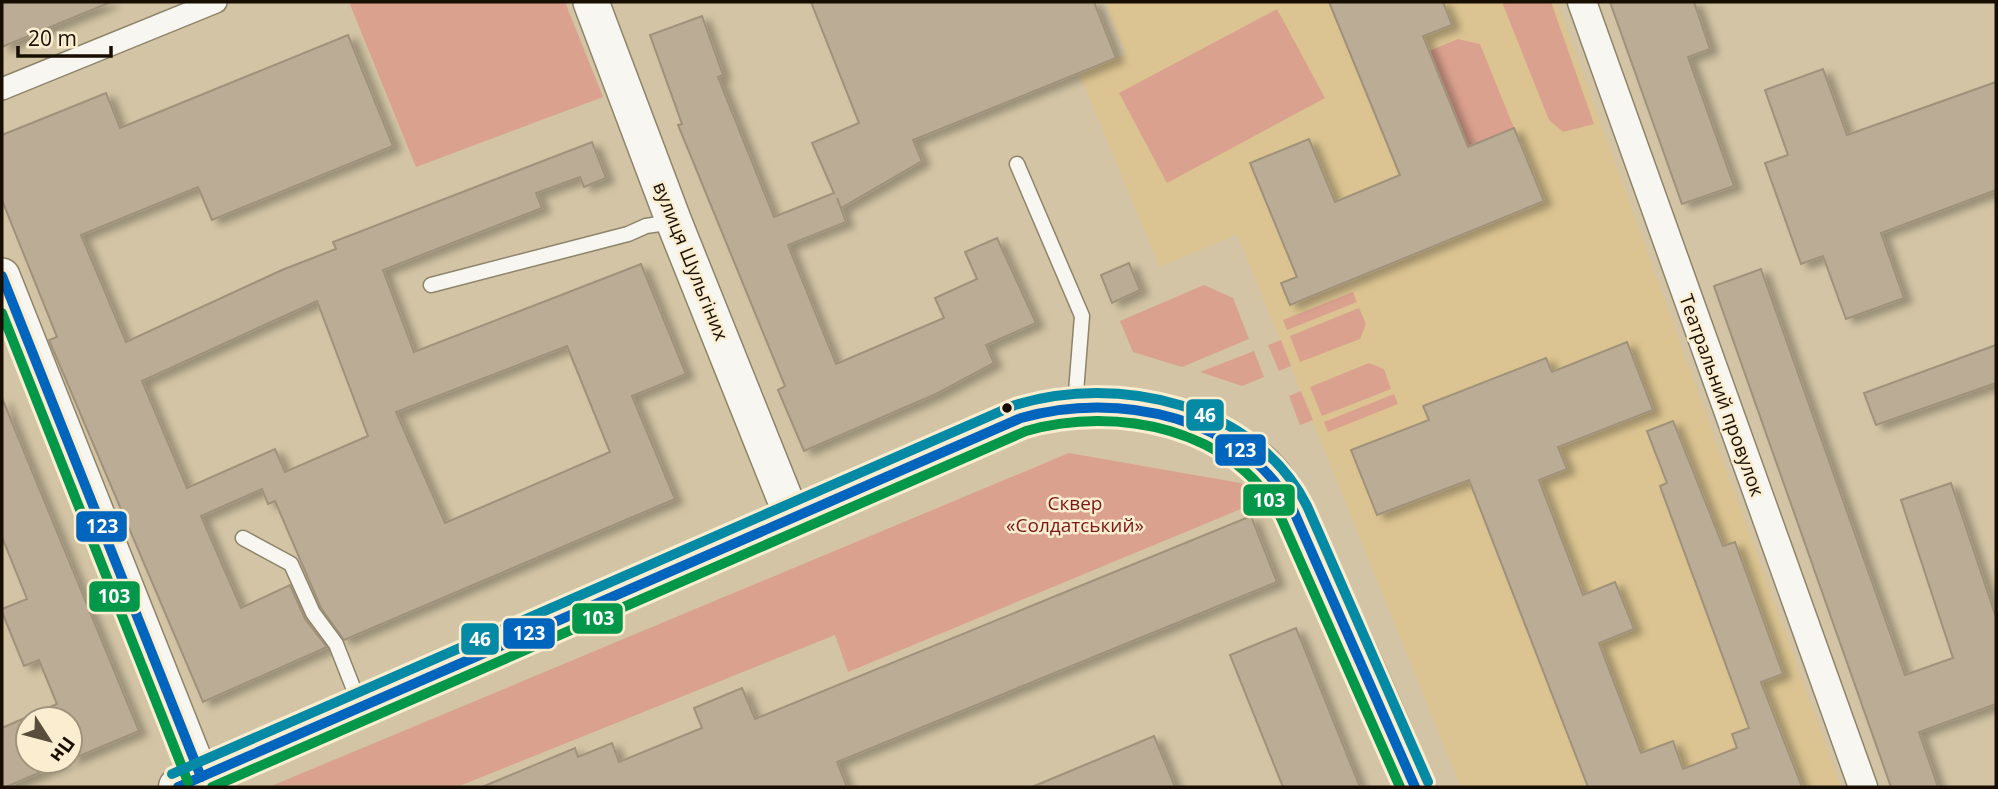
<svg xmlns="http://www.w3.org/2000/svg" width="1998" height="789" viewBox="0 0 1998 789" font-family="'Open Sans',sans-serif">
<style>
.built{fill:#dbc491}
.green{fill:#dba18f}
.building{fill:#bbac95;stroke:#9f917a;stroke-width:2;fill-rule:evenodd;filter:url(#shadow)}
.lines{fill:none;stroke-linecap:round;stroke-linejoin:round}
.service-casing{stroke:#8e846a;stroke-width:17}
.pedestrian-casing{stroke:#8e846a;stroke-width:24}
.minor-casing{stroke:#8e846a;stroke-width:31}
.tertiary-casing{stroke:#8e846a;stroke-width:38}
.secondary-casing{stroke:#8e846a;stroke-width:41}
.service{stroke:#f8f6f1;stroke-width:14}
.pedestrian{stroke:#f8f6f1;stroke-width:21}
.minor{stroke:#f8f6f1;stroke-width:28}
.tertiary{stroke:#f8f6f1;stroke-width:35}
.secondary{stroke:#f8f6f1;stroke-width:38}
.bus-1-casing{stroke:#fbeed0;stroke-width:16}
.bus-2-casing{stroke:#fbeed0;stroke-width:16}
.bus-3-casing{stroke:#fbeed0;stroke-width:16}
.bus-1{stroke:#0065bd;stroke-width:10}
.bus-2{stroke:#029749;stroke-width:10}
.bus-3{stroke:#058aa5;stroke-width:10}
.bus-dot{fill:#180e00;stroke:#fbeed0;stroke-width:2.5}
.labels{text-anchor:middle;stroke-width:5;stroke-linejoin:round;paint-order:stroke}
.street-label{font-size:19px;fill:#180e00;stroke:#fbeed0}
.park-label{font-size:19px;fill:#791717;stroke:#fbeed0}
.line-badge{stroke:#fbeed0;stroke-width:2.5}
.badge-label{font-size:19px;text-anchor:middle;font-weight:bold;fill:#fff}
</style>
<defs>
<filter id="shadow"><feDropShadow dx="8" dy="4.5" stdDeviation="3.5" flood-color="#0004"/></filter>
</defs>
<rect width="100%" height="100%" fill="#d2c4a4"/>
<polygon class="built" points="1106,2 1557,2 1841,787 1461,787 1237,234 1160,267 1079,73 1126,54"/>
<g class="green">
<polygon points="349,2 565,2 603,97 416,167"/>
<polygon points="1502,2 1551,2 1594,124 1563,132 1549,120"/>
<polygon points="1277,9 1325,98 1167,183 1119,93"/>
<polygon points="1458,39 1480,44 1514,128 1468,147 1429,51"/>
<polygon points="1204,285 1233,298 1249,339 1182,367 1133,352 1120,321"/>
<polygon points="1353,292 1357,302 1287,330 1283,320"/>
<polygon points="1359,308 1366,324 1360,339 1300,362 1290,336"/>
<polygon points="1281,340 1291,366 1279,371 1268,345"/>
<polygon points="1254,351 1264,377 1242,386 1200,372"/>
<polygon points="1369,363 1384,369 1391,389 1322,416 1310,387"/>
<polygon points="1301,391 1313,420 1300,425 1289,396"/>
<polygon points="1394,394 1398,404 1328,432 1324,422"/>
<polygon points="1069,453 1240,483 1265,499 848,672 835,635 457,787 269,787"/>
</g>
<g class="building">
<polygon points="2,2 111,2 2,47"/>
<polygon points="811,2 1094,2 1116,58 913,140 922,161 841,208 837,198 846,222 788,245 836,364 944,318 935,298 977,279 965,252 997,238 1036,323 986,345 994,363 936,394 804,451 778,390 785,386 678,125 682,124 650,35 702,16 723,75 718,77 774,217 834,193 812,143 859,123"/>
<polygon points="1329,2 1443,2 1452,25 1423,36 1468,147 1514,128 1544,201 1290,305 1281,283 1297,277 1250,163 1309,139 1335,202 1400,175"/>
<polygon points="1610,2 1694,2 1710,49 1688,57 1734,186 1682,204"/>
<path d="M348,35L393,146L212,220L198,187L81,235L126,342L282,270L336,249L333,242L592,142L606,178L584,187L580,177L536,193L542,208L383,270L414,352L641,264L686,374L632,396L675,499L344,640L321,608L275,501L268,504L262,489L201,516L241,608L290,585L305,619L327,647L203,702L49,340L57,337L2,200V135L106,93L120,128ZM317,301L368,436L285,472L275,449L187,488L142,381ZM567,346L610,452L445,523L396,412Z"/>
<polygon points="1823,69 1847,135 1996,82 1996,190 1881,233 1904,298 1846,319 1823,256 1801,264 1765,163 1788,155 1765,90"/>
<polygon points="1129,263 1140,290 1112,303 1101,275"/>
<polygon points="1761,269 1905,675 1953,658 1901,500 1951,483 1996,617 1996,704 1919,732 1938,787 1891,787 1714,286"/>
<polygon points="1627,342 1653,410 1558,447 1567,469 1539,480 1583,595 1615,582 1634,629 1599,643 1641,753 1673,741 1683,769 1737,748 1732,734 1749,728 1660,486 1667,483 1647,431 1673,421 1723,546 1735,542 1783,674 1761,682 1802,787 1588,787 1469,480 1377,515 1351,450 1429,420 1423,406 1546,358 1552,372"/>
<polygon points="1996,345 1996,383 1876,425 1864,393"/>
<polygon points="2,398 139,731 70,760 70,719 28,719 28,761 67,761 6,787 2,787 2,728 57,704 39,660 24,666 2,612 2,609 27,599 2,537"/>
<polygon points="1251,516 1277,582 837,762 847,787 482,787 575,748 578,757 612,743 619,762 702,728 694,708 742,688 755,719"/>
<polygon points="1296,628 1360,787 1283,787 1230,655"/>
<polygon points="1154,736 1175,787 1032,787"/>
</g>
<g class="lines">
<g class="service-casing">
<g id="service">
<polyline points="1017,164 1082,316 1075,405"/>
<polyline points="431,285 628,234 646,226 673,222"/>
<polyline points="243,538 291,564 313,613 336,644 360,705"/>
</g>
</g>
<g class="pedestrian-casing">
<polyline id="pedestrian" points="2,89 216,2"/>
</g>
<g class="minor-casing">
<polyline id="minor" points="1582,2 1863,787"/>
</g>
<g class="tertiary-casing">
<g id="tertiary">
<polyline points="591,2 674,222 793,519"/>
<polyline points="2,276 201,777"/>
</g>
</g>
<g class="secondary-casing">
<path id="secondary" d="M178,787L1021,418C1038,413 1055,408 1073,407C1133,401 1224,425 1266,469C1289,492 1301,530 1314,558C1350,634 1384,709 1415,787"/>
</g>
<use href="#service" class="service"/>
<use href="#pedestrian" class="pedestrian"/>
<use href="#minor" class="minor"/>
<use href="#tertiary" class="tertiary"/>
<use href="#secondary" class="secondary"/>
<g class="bus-1-casing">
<g id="bus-1">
<polyline points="2,276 201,777"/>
<path d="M178,787L1021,418C1117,390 1246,416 1294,512L1415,787"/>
</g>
</g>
<g class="bus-2-casing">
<g id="bus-2">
<polyline points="2,313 188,782"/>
<path d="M212,787L1026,431C1115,405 1236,428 1281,518L1400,787"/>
</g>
</g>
<g class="bus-3-casing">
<path id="bus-3" d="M172,774L1015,405C1118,373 1256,404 1307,506L1428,782"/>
</g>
<use href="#bus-1" class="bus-1"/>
<use href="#bus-2" class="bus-2"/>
<use href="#bus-3" class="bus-3"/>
</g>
<circle class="bus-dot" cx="1007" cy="408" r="6"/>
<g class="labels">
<g class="street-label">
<text transform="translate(691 261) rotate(68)" y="7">вулиця Шульгіних</text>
<text transform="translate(1722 395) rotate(70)" y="7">Театральний провулок</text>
</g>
<g class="park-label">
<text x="1075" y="510">Сквер<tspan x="1075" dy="22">«Солдатський»</tspan></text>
</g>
</g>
<g class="line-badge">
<rect x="1185" y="398" width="40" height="34" rx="7" fill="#058aa5"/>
<rect x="1214" y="433" width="53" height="34" rx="7" fill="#0065bd"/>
<rect x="1242" y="483" width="54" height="34" rx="7" fill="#029749"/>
<rect x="75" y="510" width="53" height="33" rx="7" fill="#0065bd"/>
<rect x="88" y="580" width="53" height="33" rx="7" fill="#029749"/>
<rect x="571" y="602" width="53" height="33" rx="7" fill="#029749"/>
<rect x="502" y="617" width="54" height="33" rx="7" fill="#0065bd"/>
<rect x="460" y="622" width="40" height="34" rx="7" fill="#058aa5"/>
</g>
<g class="badge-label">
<text x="1205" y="422">46</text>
<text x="1240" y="457">123</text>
<text x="1269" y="507">103</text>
<text x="102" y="533">123</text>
<text x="114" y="603">103</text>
<text x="598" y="625">103</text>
<text x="529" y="640">123</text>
<text x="480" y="646">46</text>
</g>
<rect width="1998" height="789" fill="none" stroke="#180e00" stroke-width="7"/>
<g transform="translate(49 740) rotate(126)"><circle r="33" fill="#fbeed0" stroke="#a0947d" stroke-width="2"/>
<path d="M0-5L12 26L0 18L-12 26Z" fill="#594e39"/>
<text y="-10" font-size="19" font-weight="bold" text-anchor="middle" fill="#180e00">Пн</text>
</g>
<path d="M18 46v10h93v-10" fill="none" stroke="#180e00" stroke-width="3.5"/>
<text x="28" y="46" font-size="21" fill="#180e00" stroke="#fbeed0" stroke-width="5" paint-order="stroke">20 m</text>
</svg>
